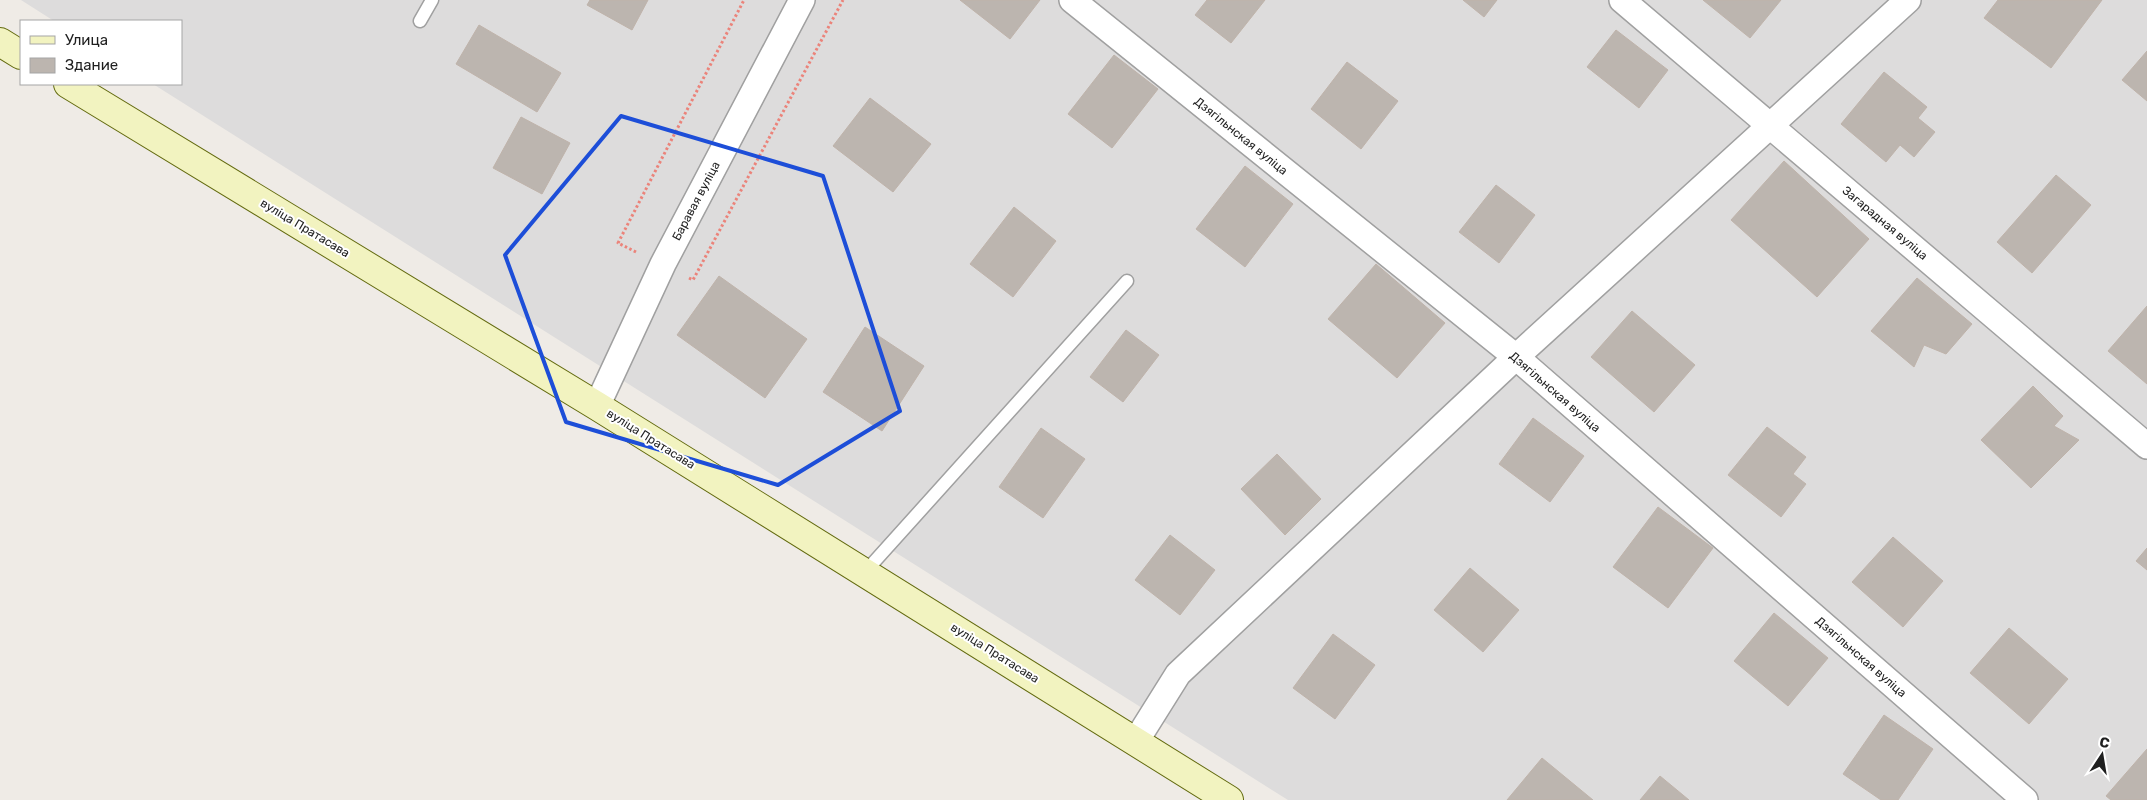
<svg xmlns="http://www.w3.org/2000/svg" width="2147" height="800" viewBox="0 0 2147 800" font-family="Rubik,sans-serif">
<style>
.residential{fill:#dddcdc}
.building{fill:#bcb5af;stroke:#bfb3aa}
.lines{fill:none;stroke-linecap:round;stroke-linejoin:round}
.service-casing{stroke:#a0a0a0;stroke-width:15}
.minor-casing{stroke:#a0a0a0;stroke-width:28}
.secondary-casing{stroke:#646b10;stroke-width:30}
.path{stroke:#eb837a;stroke-width:3;stroke-dasharray:2.5 2.5;stroke-linecap:butt}
.service{stroke:#fff;stroke-width:12}
.minor{stroke:#fff;stroke-width:25}
.secondary{stroke:#f2f3c0;stroke-width:28}
.marked{fill:none;stroke:#1d4ed8;stroke-width:4;stroke-linejoin:round}
.labels{text-anchor:middle;stroke-width:4;stroke-linejoin:round;paint-order:stroke}
.street-label{font-size:12px;fill:#1f1f1f;stroke:#fff}
</style>
<rect width="100%" height="100%" fill="#efebe6"/>
<polygon class="residential" points="21,0 2147,0 2147,800 1288,800 153,84 181,84 181,21 54,21"/>
<g class="building">
<polygon points="590,0 648,0 632,30 587,5"/>
<polygon points="960,0 1040,0 1010,39"/>
<polygon points="1207,0 1265,0 1231,43 1195,15"/>
<polygon points="1463,0 1497,0 1484,17"/>
<polygon points="1703,0 1781,0 1750,38"/>
<polygon points="1998,0 2102,0 2051,68 1984,18"/>
<polygon points="479,25 561,73 537,112 456,64"/>
<polygon points="1616,30 1668,70 1639,108 1587,67"/>
<polygon points="2147,51 2147,101 2122,80"/>
<polygon points="1114,55 1158,89 1112,148 1068,114"/>
<polygon points="1347,62 1398,101 1361,149 1311,109"/>
<polygon points="1884,72 1927,107 1918,118 1935,132 1914,157 1900,145 1886,162 1841,124"/>
<polygon points="870,98 931,144 893,192 833,146"/>
<polygon points="521,117 570,143 542,194 493,168"/>
<polygon points="1784,161 1869,239 1817,297 1731,220"/>
<polygon points="1245,166 1293,204 1245,267 1196,229"/>
<polygon points="2056,175 2091,205 2032,273 1997,242"/>
<polygon points="1496,185 1535,215 1499,263 1459,232"/>
<polygon points="1014,207 1056,241 1013,297 970,264"/>
<polygon points="1376,264 1445,323 1397,378 1328,319"/>
<polygon points="719,276 807,339 765,398 677,335"/>
<polygon points="1917,278 1972,324 1946,354 1924,345 1914,367 1871,331"/>
<polygon points="2147,306 2147,384 2108,351"/>
<polygon points="1632,311 1695,365 1654,412 1591,357"/>
<polygon points="865,327 924,366 882,431 823,392"/>
<polygon points="1126,330 1159,355 1123,402 1090,377"/>
<polygon points="2033,386 2063,416 2054,426 2079,440 2031,488 1981,440"/>
<polygon points="1533,418 1584,456 1550,502 1499,464"/>
<polygon points="1767,427 1806,457 1793,474 1806,484 1781,517 1728,475"/>
<polygon points="1041,428 1085,459 1043,518 999,487"/>
<polygon points="1277,454 1321,499 1285,535 1241,489"/>
<polygon points="1658,507 1713,548 1668,608 1613,567"/>
<polygon points="1170,535 1215,570 1180,615 1135,580"/>
<polygon points="1893,537 1943,581 1903,627 1852,582"/>
<polygon points="2147,548 2147,570 2136,561"/>
<polygon points="1470,568 1519,610 1483,652 1434,610"/>
<polygon points="1774,613 1828,658 1788,706 1734,661"/>
<polygon points="2009,628 2068,679 2029,724 1970,673"/>
<polygon points="1333,634 1375,665 1335,719 1293,688"/>
<polygon points="1884,715 1933,749 1898,800 1881,800 1843,774"/>
<polygon points="2147,749 2147,800 2111,800 2106,796"/>
<polygon points="1542,758 1593,800 1507,800"/>
<polygon points="1660,776 1689,800 1640,800"/>
</g>
<g class="lines">
<g class="service-casing">
<g id="service">
<polyline points="420,21 432,0"/>
<polyline points="865,572 1127,281"/>
</g>
</g>
<g class="minor-casing">
<g id="minor">
<polyline points="1072,0 1516,357 2025,800"/>
<polyline points="1622,0 2147,446"/>
<polyline points="597,406 663,264 802,0"/>
<polyline points="1136,741 1178,674 1516,357 1908,0"/>
</g>
</g>
<g class="secondary-casing">
<g id="secondary">
<polyline points="0,42 21,55"/>
<polyline points="68,84 597,406 1229,800"/>
</g>
</g>
<g class="path">
<polyline points="636,252 618,243 744,0"/>
<polyline points="689,278 693,280 843,0"/>
</g>
<use href="#service" class="service"/>
<use href="#minor" class="minor"/>
<use href="#secondary" class="secondary"/>
</g>
<path class="marked" d="M621,116L823,176L900,411L778,485L566,422L505,255Z"/>
<g class="labels">
<g class="street-label">
<text transform="translate(1241 136) rotate(39)" y="4">Дзягільнская вуліца</text>
<text transform="translate(696 201) rotate(-62)" y="4">Баравая вуліца</text>
<text transform="translate(1885 223) rotate(40)" y="4">Загарадная вуліца</text>
<text transform="translate(305 228) rotate(31)" y="4">вуліца Пратасава</text>
<text transform="translate(1555 392) rotate(41)" y="4">Дзягільнская вуліца</text>
<text transform="translate(651 439) rotate(32)" y="4">вуліца Пратасава</text>
<text transform="translate(995 653) rotate(32)" y="4">вуліца Пратасава</text>
<text transform="translate(1861 657) rotate(41)" y="4">Дзягільнская вуліца</text>
</g>
</g>
<rect x="20" y="20" width="162" height="65" fill="#ffffff" stroke="#a5a5a5"/>
<rect x="30" y="36" width="25" height="8" fill="#f2f3c0" stroke="#a5a5a5"/>
<text x="65" y="45" font-size="15" fill="#1f1f1f">Улица</text>
<rect x="30" y="58" width="25" height="15" fill="#bcb5af" stroke="#a5a5a5"/>
<text x="65" y="70" font-size="15" fill="#1f1f1f">Здание</text>
<g transform="translate(2102 755) rotate(12)" stroke="#ffffff" stroke-width="4" paint-order="stroke">
<path d="M0-4L9 19L0 12L-9 19Z" fill="#1f1f1f"/>
<text y="-8" font-size="14" font-weight="bold" text-anchor="middle" fill="#1f1f1f">С</text>
</g>
</svg>
